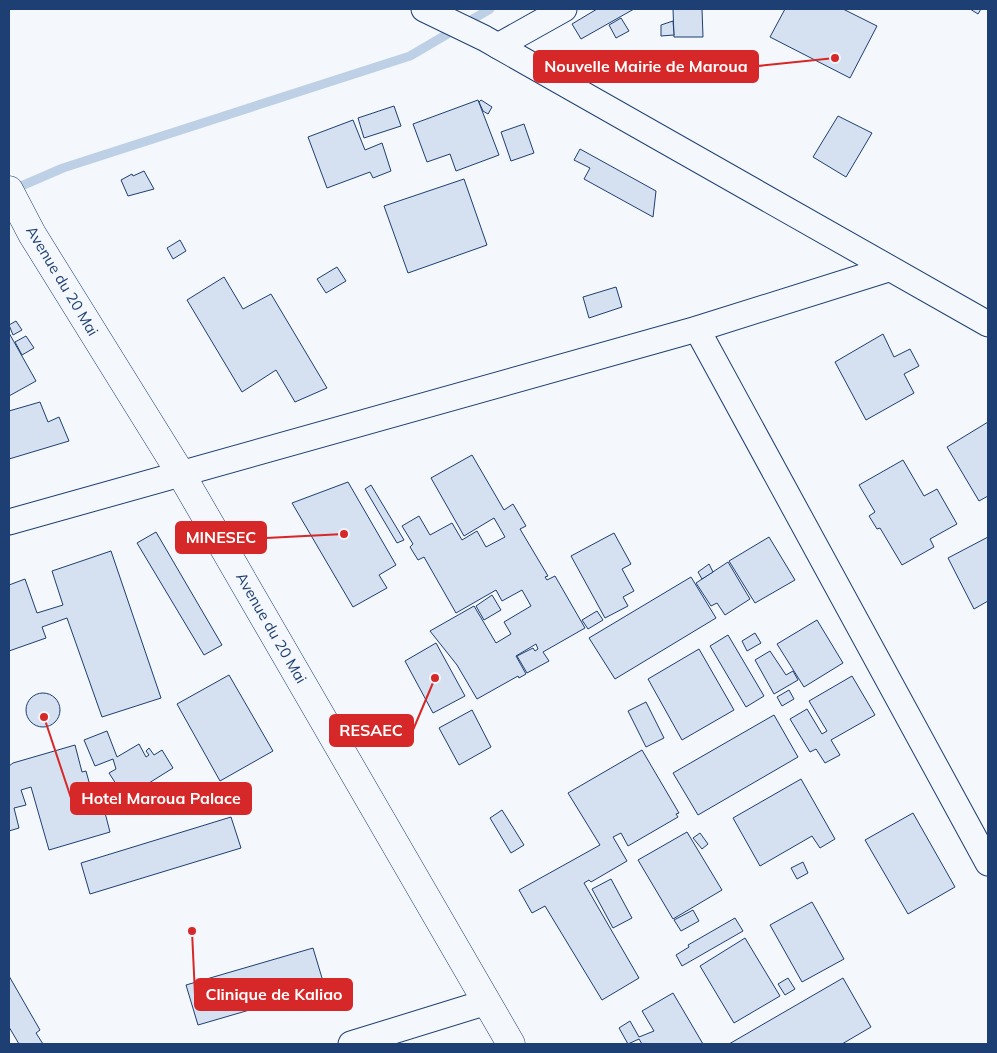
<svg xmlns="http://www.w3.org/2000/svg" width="997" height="1053" viewBox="0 0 997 1053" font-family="Mulish,sans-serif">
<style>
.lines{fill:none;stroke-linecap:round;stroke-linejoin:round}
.stream{stroke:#bed0e5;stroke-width:9}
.building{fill:#d5e0f0;stroke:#1d3f73}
.street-casing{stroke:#1d3f73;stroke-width:27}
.secondary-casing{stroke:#1d3f73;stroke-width:29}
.street{stroke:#f4f7fb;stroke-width:25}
.secondary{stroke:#f4f7fb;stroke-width:28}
.labels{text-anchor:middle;stroke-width:4;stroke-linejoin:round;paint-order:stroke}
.street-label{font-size:15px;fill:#1d3f73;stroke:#f4f7fb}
.leader{fill:none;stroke:#d62828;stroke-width:2}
.callout-dot{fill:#d62828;stroke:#f4f7fb;stroke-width:2}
.callout{fill:#d62828;stroke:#d62828;stroke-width:2}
.callout-label{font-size:16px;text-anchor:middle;font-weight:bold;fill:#fff}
</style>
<rect width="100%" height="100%" fill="#f4f7fb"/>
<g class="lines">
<polyline class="stream" points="12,190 63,168 410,56 490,9"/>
</g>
<g class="building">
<polygon points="597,9 634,9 581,39 572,24"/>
<polygon points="673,9 702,9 703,37 674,37"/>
<polygon points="785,9 843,9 877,26 850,78 770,37"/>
<polygon points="970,9 981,9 978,14"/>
<polygon points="621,18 629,31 616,38 609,25"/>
<polygon points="673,21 674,35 661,36 661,25"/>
<polygon points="478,100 499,155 456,171 450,154 427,162 413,124"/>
<polygon points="481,100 492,107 488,114 483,111 479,102"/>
<polygon points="394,106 401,126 364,138 358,118"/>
<polygon points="838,116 872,133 846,177 813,157"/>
<polygon points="353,120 365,150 382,143 391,171 373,178 370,172 327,188 308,137"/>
<polygon points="524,124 534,153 511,161 501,132"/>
<polygon points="580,149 656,191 653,217 584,179 590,168 574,160"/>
<polygon points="144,171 154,189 128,196 121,180 132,174 133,176"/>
<polygon points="464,179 487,245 408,273 384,206"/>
<polygon points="180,240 186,251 173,259 167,248"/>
<polygon points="337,267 346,281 326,293 317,279"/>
<polygon points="224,277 243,309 271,294 327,388 295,402 276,370 242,392 187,300"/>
<polygon points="616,287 622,307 589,318 583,297"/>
<polygon points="16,321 22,330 13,335 9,325"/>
<polygon points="9,333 36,381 9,396"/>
<polygon points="883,334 894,357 910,349 919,366 904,374 914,393 866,420 835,362"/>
<polygon points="26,336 34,348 22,355 15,342"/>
<polygon points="40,402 48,422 59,417 69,441 9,459 9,411"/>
<polygon points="988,422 988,496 979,501 947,447"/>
<polygon points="472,455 504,510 513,504 526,526 520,529 548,576 545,577 547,580 555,576 585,628 543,652 549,661 527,673 517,656 533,648 535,651 538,649 536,644 516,656 526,674 519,678 518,676 477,699 457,665 430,631 474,606 496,643 511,634 504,622 531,606 522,590 502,601 496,590 456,613 424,557 418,560 410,547 413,544 402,526 419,516 430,535 452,523 462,540 477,531 486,547 505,537 494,518 464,536 431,478"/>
<polygon points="903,460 924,496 937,489 957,524 930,539 934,547 902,565 880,528 877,529 869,516 875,512 859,485"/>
<polygon points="348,482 396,565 379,575 387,588 353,607 292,503"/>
<polygon points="371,485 404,540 397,543 365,489"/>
<polygon points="156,532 222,645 204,655 137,543"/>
<polygon points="614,533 631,564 622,569 634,591 623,597 628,606 605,618 571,556"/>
<polygon points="769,537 795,580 755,603 729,561"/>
<polygon points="988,537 988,601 974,609 948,558"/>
<polygon points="111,551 161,698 102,717 67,618 42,627 46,638 9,651 9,585 25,579 37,613 63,605 52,571"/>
<polygon points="728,562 750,599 725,615 717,603 711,606 696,583"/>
<polygon points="709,564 713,572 702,579 698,572"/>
<polygon points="691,577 716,618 615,679 589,638"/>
<polygon points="492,595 501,610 484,620 476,606"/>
<polygon points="597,611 603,620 588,629 582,620"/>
<polygon points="817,620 843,663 804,687 777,644"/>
<polygon points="755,633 761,643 747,651 742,641"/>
<polygon points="728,635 764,696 746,707 710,646"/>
<polygon points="436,643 465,696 433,713 405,661"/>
<polygon points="699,649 734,710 682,740 648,679"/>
<polygon points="770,651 786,675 793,671 798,680 774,694 755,660"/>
<polygon points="229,675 273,751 220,781 177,704"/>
<polygon points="852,676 875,715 831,740 840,755 825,763 816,749 810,752 790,719 807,709 822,734 827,731 809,701"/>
<polygon points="789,690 794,699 782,706 777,697"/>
<circle cx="43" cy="710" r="17"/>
<polygon points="646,702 664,738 646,747 628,711"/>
<polygon points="472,710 491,747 459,765 439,728"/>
<polygon points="774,715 798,757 698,815 673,773"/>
<polygon points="107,731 117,757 139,744 146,757 149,755 146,751 149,748 154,755 162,750 173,768 125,798 109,773 116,769 113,759 95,766 84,740"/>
<polygon points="75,745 82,772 86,771 96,807 103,805 110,832 49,850 31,787 21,790 26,805 14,808 19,828 9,831 9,766 13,763"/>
<polygon points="642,750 679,813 676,814 678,817 628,846 621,833 613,837 627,861 591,882 589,880 584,883 639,978 602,1000 545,906 532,913 519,890 600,845 568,793"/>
<polygon points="801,779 835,839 820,848 812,836 760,866 733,818"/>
<polygon points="502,810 524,845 511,853 490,818"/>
<polygon points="913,813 955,887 908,914 865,840"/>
<polygon points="231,817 241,848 90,894 81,863"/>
<polygon points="687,832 722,890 673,919 638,860"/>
<polygon points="700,833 708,844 702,849 693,838"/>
<polygon points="803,862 808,873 797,879 791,868"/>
<polygon points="611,879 632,918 613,928 592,889"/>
<polygon points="812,902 844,959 802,982 770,925"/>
<polygon points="693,910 699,921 681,931 674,920"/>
<polygon points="735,918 743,931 682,966 676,955 689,947 688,945"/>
<polygon points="745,938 780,996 734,1023 700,966"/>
<polygon points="313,948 325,988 198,1025 186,985"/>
<polygon points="9,976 40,1030 36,1033 43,1044 19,1044 9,1027"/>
<polygon points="788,978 795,989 785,995 778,984"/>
<polygon points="843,978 871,1027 842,1044 729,1044"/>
<polygon points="673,993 703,1044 642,1044 639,1039 628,1044 619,1028 630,1021 639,1037 654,1031 642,1011"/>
</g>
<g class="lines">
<g class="street-casing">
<g id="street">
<polyline points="424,9 484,38 988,324"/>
<polyline points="498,46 564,9"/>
<polyline points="697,329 988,863"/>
<polyline points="9,522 697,329 888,269"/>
<polyline points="351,1044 487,1002"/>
</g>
</g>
<g class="secondary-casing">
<polyline id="secondary" points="9,190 32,234 181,474 511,1044"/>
</g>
<use href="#street" class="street"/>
<use href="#secondary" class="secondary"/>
</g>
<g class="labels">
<g class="street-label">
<text transform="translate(62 281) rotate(59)" y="5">Avenue du 20 Mai</text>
<text transform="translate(271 628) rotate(60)" y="5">Avenue du 20 Mai</text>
</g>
</g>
<path class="leader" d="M835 58L758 66M344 534L266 538M435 678L413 730M44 717L71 798M192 931L195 995"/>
<g class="callout-dot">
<circle cx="835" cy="58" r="5"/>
<circle cx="344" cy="534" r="5"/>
<circle cx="435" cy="678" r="5"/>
<circle cx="44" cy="717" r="5"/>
<circle cx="192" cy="931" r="5"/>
</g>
<g class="callout">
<rect x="534" y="51" width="224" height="31" rx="5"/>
<rect x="176" y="522" width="90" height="31" rx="5"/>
<rect x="330" y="715" width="83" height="31" rx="5"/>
<rect x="71" y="783" width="180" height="31" rx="5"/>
<rect x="195" y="979" width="157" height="31" rx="5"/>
</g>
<g class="callout-label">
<text x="646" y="72">Nouvelle Mairie de Maroua</text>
<text x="221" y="543">MINESEC</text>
<text x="371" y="736">RESAEC</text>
<text x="161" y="804">Hotel Maroua Palace</text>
<text x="274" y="1000">Clinique de Kaliao</text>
</g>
<rect width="997" height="1053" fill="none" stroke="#1d3f73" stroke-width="20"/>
</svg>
